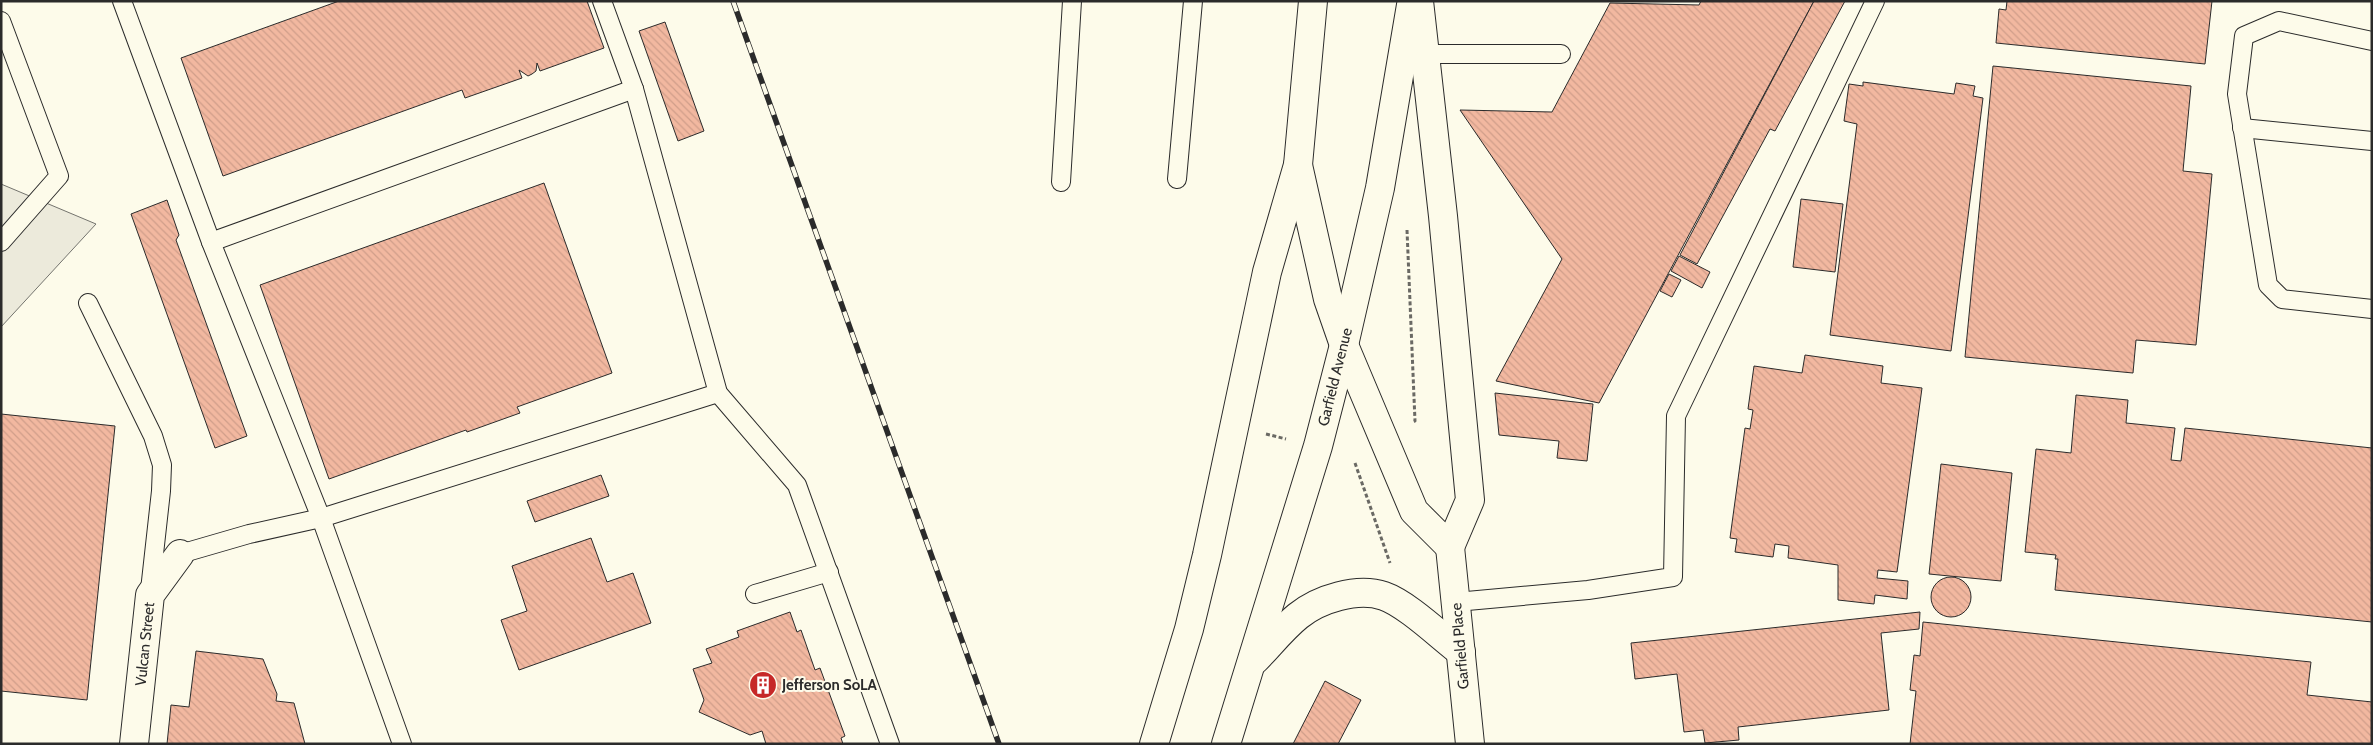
<svg xmlns="http://www.w3.org/2000/svg" width="2373" height="745" viewBox="0 0 2373 745" font-family="Cabin,sans-serif">
<style>
.parking{fill:#eceadb;stroke:#74746e}
.building{fill:url(#building-back-hatch);stroke:#2b2b2b}
.lines{fill:none;stroke-linecap:round;stroke-linejoin:round}
.service-casing{stroke:#2b2b2b;stroke-width:20}
.minor-casing{stroke:#2b2b2b;stroke-width:30}
.tertiary-casing{stroke:#2b2b2b;stroke-width:30}
.secondary-casing{stroke:#2b2b2b;stroke-width:30}
.path{stroke:#6a6964;stroke-width:3;stroke-dasharray:4 2.5;stroke-linecap:butt}
.service{stroke:#fdfbea;stroke-width:18}
.minor{stroke:#fdfbea;stroke-width:28}
.tertiary{stroke:#fdfbea;stroke-width:28}
.secondary{stroke:#fdfbea;stroke-width:28}
.rail-casing{stroke:#2b2b2b;stroke-width:5.5}
.rail{stroke:#fdfbea;stroke-width:4;stroke-dasharray:11;stroke-linecap:butt}
.labels{text-anchor:middle;stroke-width:4;stroke-linejoin:round;paint-order:stroke}
.street-label{font-size:15px;fill:#2b2b2b;stroke:#fdfbea}
.poi-label{font-size:15px;font-weight:bold;fill:#2b2b2b;stroke:#fdfbea;text-anchor:start}
</style>
<defs>
<pattern id="building-back-hatch" width="6" height="6" patternUnits="userSpaceOnUse" patternTransform="scale(1.25)"><rect width="6" height="6" fill="#f2b8a0"/><path d="M-1 5l2 2M0 0l6 6M5-1l2 2" fill="none" stroke="#d09e8a"/></pattern>
</defs>
<rect width="100%" height="100%" fill="#fdfbea"/>
<polygon class="parking" points="1,184 96,224 1,327"/>
<g class="building">
<polygon points="339,1 587,1 604,48 540,71 537,63 536,71 532,74 528,76 519,70 522,78 465,98 462,90 223,176 181,58"/>
<polygon points="1701,1 1814,1 1599,403 1496,381 1562,259 1460,110 1552,112 1610,3 1699,5"/>
<polygon points="1814,1 1845,1 1775,131 1770,129 1697,264 1680,255"/>
<polygon points="2007,1 2212,1 2205,64 1996,43 1999,9 2006,10"/>
<polygon points="665,22 704,131 678,141 639,31"/>
<polygon points="1993,66 2191,86 2183,171 2212,174 2196,345 2136,340 2133,373 1965,357"/>
<polygon points="1863,82 1954,94 1956,83 1975,86 1973,96 1983,98 1951,351 1830,335 1857,124 1844,121 1849,84 1863,86"/>
<polygon points="544,183 612,373 517,407 520,413 467,432 466,430 329,479 260,285"/>
<polygon points="1801,199 1843,204 1835,272 1793,267"/>
<polygon points="167,200 179,235 176,240 247,436 215,448 131,214"/>
<polygon points="1679,256 1710,272 1702,288 1671,271"/>
<polygon points="1669,274 1681,280 1672,297 1660,291"/>
<polygon points="1805,355 1883,366 1881,383 1922,388 1897,572 1878,570 1877,578 1908,581 1907,599 1875,595 1874,604 1838,600 1838,565 1788,558 1789,546 1775,544 1773,557 1735,552 1737,539 1730,538 1745,428 1750,429 1753,410 1748,409 1754,366 1802,373"/>
<polygon points="1495,393 1593,404 1587,461 1557,458 1559,441 1499,435"/>
<polygon points="2076,395 2128,400 2126,423 2175,428 2171,460 2181,461 2185,428 2372,448 2372,622 2055,590 2058,559 2055,559 2056,555 2025,552 2036,449 2071,453"/>
<polygon points="1,414 115,426 87,700 1,691"/>
<polygon points="1941,464 2012,473 2001,581 1929,574"/>
<polygon points="601,475 609,496 535,522 527,501"/>
<polygon points="591,538 607,582 633,573 651,623 519,670 501,620 527,611 512,566"/>
<circle cx="1951" cy="597" r="20"/>
<polygon points="790,612 797,632 801,630 815,670 820,668 845,736 841,738 843,744 766,744 762,731 750,735 699,712 704,700 693,669 712,663 706,649 739,637 737,631"/>
<polygon points="1920,612 1919,629 1881,633 1889,710 1738,727 1739,740 1705,743 1703,730 1684,732 1677,674 1635,679 1631,643"/>
<polygon points="1923,622 2311,662 2307,695 2372,702 2372,744 1910,744 1916,691 1910,690 1914,655 1920,656"/>
<polygon points="196,651 263,659 277,694 276,701 294,703 305,744 167,744 171,705 189,707"/>
<polygon points="1325,681 1361,700 1338,744 1293,744"/>
</g>
<g class="lines">
<g class="service-casing">
<g id="service">
<polyline points="122,1 211,242 321,518 402,744"/>
<polyline points="602,1 634,89 718,393 797,485 890,744"/>
<polyline points="1,21 59,176 1,242"/>
<polyline points="2372,41 2279,21 2244,36 2237,94 2268,285 2282,299 2372,309"/>
<polyline points="1426,54 1561,54"/>
<polyline points="2242,128 2372,141"/>
<polyline points="1177,179 1193,1"/>
<polyline points="1061,182 1072,1"/>
<polyline points="211,242 634,89"/>
<polyline points="88,303 153,436 162,465 161,491 150,590"/>
<polyline points="180,554 249,534 321,518 718,393"/>
<polyline points="755,594 829,572"/>
<polyline points="1456,602 1588,590 1673,577 1676,416 1875,1"/>
</g>
</g>
<g class="minor-casing">
<polyline id="minor" points="134,744 150,595 180,554"/>
</g>
<g class="tertiary-casing">
<polyline id="tertiary" points="1450,547 1470,744"/>
</g>
<g class="secondary-casing">
<g id="secondary">
<polyline points="1298,165 1328,299 1344,345 1414,511 1450,547 1470,500 1443,216 1419,1"/>
<path d="M1255,660C1269,646 1282,629 1298,616C1319,599 1357,587 1384,596C1407,604 1440,636 1461,652"/>
<polyline points="1154,744 1189,629 1207,555 1267,272 1298,165 1313,1"/>
<polyline points="1226,744 1318,446 1344,345 1380,188 1411,5"/>
</g>
</g>
<g class="path">
<polyline points="1407,230 1415,421 1413,422"/>
<polyline points="1266,434 1286,439"/>
<polyline points="1355,463 1390,563"/>
</g>
<use href="#service" class="service"/>
<use href="#minor" class="minor"/>
<use href="#tertiary" class="tertiary"/>
<use href="#secondary" class="secondary"/>
<g class="rail-casing">
<polyline id="rail" points="733,1 999,744"/>
</g>
<use href="#rail" class="rail"/>
</g>
<defs>
<g id="building-disc" transform="scale(1.4375)"><circle r="9.5" fill="#c62828" stroke="#fdfbea"/><path d="M-4-6H4V6H1V3H-1V6H-4ZM-2.5-4.3h1.7v1.8h-1.7ZM.8-4.3h1.7v1.8H.8ZM-2.5-1h1.7V.8h-1.7ZM.8-1h1.7V.8H.8Z" fill="#fff"/></g>
</defs>
<g fill-rule="evenodd">
<use href="#building-disc" x="763" y="685"/>
</g>
<g class="labels">
<g class="street-label">
<text transform="translate(1335 377) rotate(-76)" y="5">Garfield Avenue</text>
<text transform="translate(145 644) rotate(-84)" y="5">Vulcan Street</text>
<text transform="translate(1460 646) rotate(-95)" y="5">Garfield Place</text>
</g>
<g class="poi-label">
<text x="782" y="690">Jefferson SoLA</text>
</g>
</g>
<rect width="2373" height="745" fill="none" stroke="#2b2b2b" stroke-width="5"/>
</svg>
